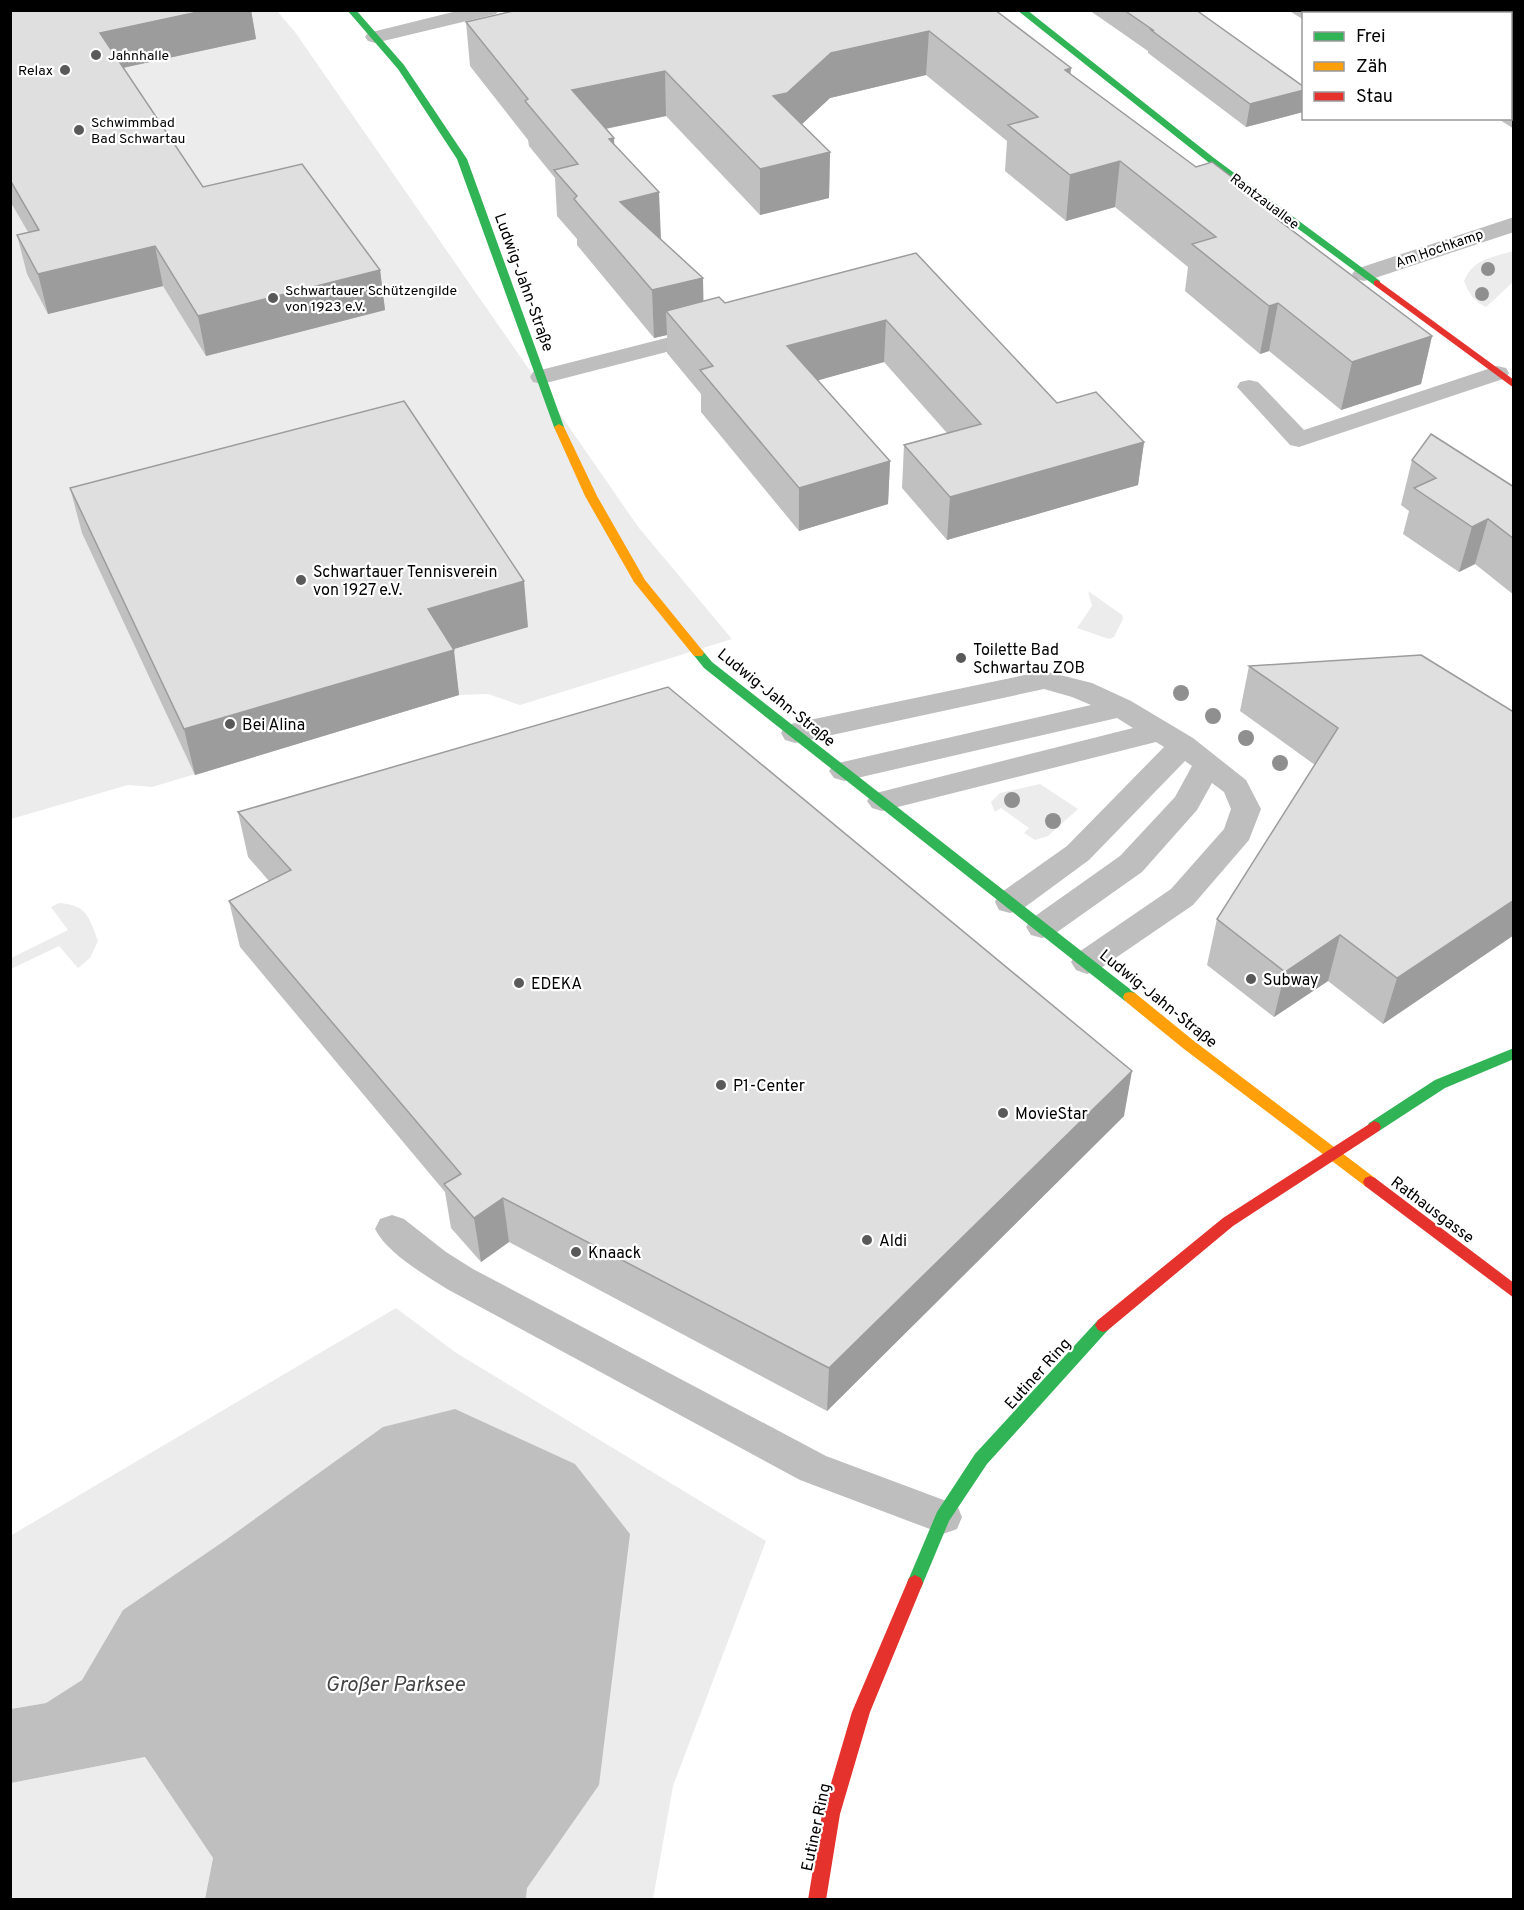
<svg xmlns="http://www.w3.org/2000/svg" width="1524" height="1910" viewBox="0 0 1524 1910" font-family="Overpass,sans-serif">
<style>
.green{fill:#ececec}
.water{fill:#bfbfbf}
.lines{fill:none;stroke-linecap:round;stroke-linejoin:round}
.lane{fill:#bebebe;fill-rule:evenodd}
.street{fill:#bebebe;fill-rule:evenodd}
.fast{fill:#30b455;fill-rule:evenodd}
.slow{fill:#ff9f0a;fill-rule:evenodd}
.jam{fill:#e5322d;fill-rule:evenodd}
.tree{fill:#8f8f8f}
.wall{fill:#c0c0c0}
.shaded-wall{fill:#9c9c9c}
.building{fill:#dfdfdf;stroke:#9c9c9c;stroke-width:1.5}
.poi-dot{fill:#595959;stroke:#fff;stroke-width:2}
.labels{text-anchor:middle;stroke-width:4.5;stroke-linejoin:round;paint-order:stroke}
.far-poi-label{font-size:14px;fill:#000;stroke:#fff;text-anchor:start}
.far-street-label{font-size:14px;fill:#000;stroke:#fff}
.street-label{font-size:16px;fill:#000;stroke:#fff}
.poi-label{font-size:16px;fill:#000;stroke:#fff;text-anchor:start}
.near-water-label{font-size:21px;font-style:italic;fill:#444;stroke:#fff}
</style>
<rect width="100%" height="100%" fill="#fff"/>
<g class="green">
<polygon points="11,11 277,11 295,32 639,528 732,639 520,705 488,694 459,695 152,787 128,785 11,819"/>
<path d="M1513,251V282L1486,307C1474,301 1469,294 1464,281C1474,258 1491,258 1513,251Z"/>
<polygon points="1088,591 1122,615 1123,619 1114,637 1109,639 1077,628 1092,606"/>
<polygon points="1040,784 1078,809 1048,836 1035,840 1024,833 1029,828 1001,808 995,812 991,802 1000,793"/>
<path d="M59,903C87,905 89,917 98,941L90,958L78,968L59,946L11,969V958L68,930L51,907Z"/>
<polygon points="396,1308 455,1352 766,1541 673,1786 653,1899 526,1900 527,1888 227,1539 123,1610 82,1680 46,1703 11,1709 10,1536"/>
<polygon points="145,1757 213,1858 205,1899 11,1900 11,1783"/>
</g>
<polygon class="water" points="455,1409 575,1464 630,1534 599,1785 527,1888 526,1899 205,1899 213,1858 145,1757 11,1783 11,1709 46,1703 82,1680 123,1610 227,1539 383,1427"/>
<g class="lines">
<g class="lane">
<polygon points="709,327 717,329 721,334 717,339 542,384 533,382 530,377 533,372"/>
<polygon points="1497,366 1506,368 1509,373 1506,378 1299,447 1290,445 1237,387 1240,382 1249,380 1258,382 1304,430"/>
<polygon points="1044,671 1092,683 1131,701 1193,738 1246,780 1261,809 1249,840 1193,905 1098,970 1087,974 1076,970 1071,962 1076,954 1171,889 1224,829 1231,809 1224,792 1212,783 1197,810 1142,872 1053,935 1042,938 1031,935 1026,927 1031,919 1120,856 1175,797 1192,766 1185,761 1089,860 1021,910 1010,913 999,910 995,902 999,894 1067,846 1164,747 1156,742 882,811 872,808 867,801 872,794 1133,728 1117,718 844,781 834,778 829,771 834,764 1091,705 1072,697 1044,689 795,743 785,740 781,733 785,726 795,723"/>
<path d="M392,1215L404,1219L446,1252L473,1269L826,1456L957,1505L962,1517L957,1529L943,1534L800,1480L447,1289C425,1275 387,1253 375,1229L380,1219Z"/>
</g>
<g class="street">
<polygon points="461,10 499,10 496,14 375,43 368,41 365,37 368,33"/>
<polygon points="1439,10 1461,10 1463,14 1441,14"/>
<polygon points="1514,217 1514,232 1372,279 1364,281 1356,279 1352,274 1356,269"/>
</g>
<g class="fast">
<polygon points="347,10 356,10 404,65 467,159 564,427 563,429 555,429 554,427 457,159 398,69"/>
<polygon points="1017,10 1027,10 1214,158 1380,281 1380,285 1374,285 1208,162"/>
<polygon points="698,649 702,650 712,662 1135,993 1137,997 1135,1001 1125,1001 704,668 692,653"/>
<polygon points="1514,1048 1514,1059 1445,1088 1379,1131 1369,1131 1367,1127 1369,1123 1435,1080"/>
<polygon points="1103,1318 1108,1320 1111,1325 1108,1330 987,1464 949,1521 921,1588 915,1591 909,1588 907,1583 937,1512 975,1454 1098,1320"/>
</g>
<g class="slow">
<polygon points="559,424 564,427 597,496 645,580 702,650 704,653 702,656 694,656 634,582 585,496 554,427"/>
<polygon points="1130,992 1135,993 1194,1041 1375,1178 1377,1182 1375,1186 1370,1188 1365,1186 1184,1049 1125,1001 1123,997 1125,993"/>
</g>
<g class="jam">
<polygon points="1377,280 1514,380 1514,388 1374,285 1374,281"/>
<polygon points="1374,1121 1379,1123 1381,1127 1379,1131 1233,1226 1108,1330 1103,1332 1098,1330 1095,1325 1098,1320 1223,1218"/>
<polygon points="1370,1176 1375,1178 1514,1283 1514,1298 1365,1186 1363,1182 1365,1178"/>
<polygon points="915,1575 921,1578 923,1583 870,1712 840,1814 826,1900 808,1900 822,1814 852,1712 909,1578"/>
</g>
</g>
<g class="tree">
<circle cx="1488" cy="269" r="7"/>
<circle cx="1482" cy="294" r="7"/>
<circle cx="1181" cy="693" r="8"/>
<circle cx="1213" cy="716" r="8"/>
<circle cx="1246" cy="738" r="8"/>
<circle cx="1280" cy="763" r="8"/>
<circle cx="1012" cy="800" r="8"/>
<circle cx="1053" cy="821" r="8"/>
</g>
<g class="wall">
<polygon points="10,10 251,10 256,39 123,68 203,187 380,270 385,310 206,356 163,286 48,314 27,274 17,235 28,232 10,201"/>
<polygon points="505,10 995,10 1071,74 1196,167 1283,223 1432,336 1421,384 1341,410 1269,351 1260,354 1185,291 1188,267 1115,207 1066,221 1005,171 1007,141 926,75 830,98 802,124 830,152 829,198 760,215 666,116 606,129 660,239 703,278 703,302 725,303 916,253 1057,403 1144,442 1138,485 947,540 902,488 904,445 947,433 884,362 818,380 890,461 888,504 799,531 701,412 701,394 667,353 667,335 654,338 577,245 577,239 557,216 555,178 529,146 528,140 470,66 466,22 508,13"/>
<polygon points="1089,10 1196,10 1304,87 1303,112 1246,127 1148,53 1148,51"/>
<polygon points="1288,10 1426,10 1426,14 1304,14 1304,20"/>
<polygon points="1514,65 1514,129 1497,118 1510,118 1510,66"/>
<polygon points="1412,460 1514,487 1514,595 1475,564 1459,572 1403,534 1409,511 1401,505"/>
<polygon points="70,488 528,627 453,649 459,695 195,775 82,533"/>
<polygon points="1249,666 1512,711 1514,711 1514,935 1383,1024 1328,981 1274,1017 1207,965 1217,919 1315,765 1240,711"/>
<polygon points="238,812 1124,1116 827,1411 509,1242 481,1262 451,1228 445,1192 240,947 229,901 269,881 248,857"/>
</g>
<g class="shaded-wall">
<polygon points="207,10 251,10 256,39 108,71 100,33"/>
<polygon points="1381,10 1426,10 1426,14 1369,14"/>
<polygon points="929,31 926,75 830,98 787,138 773,96 831,53"/>
<polygon points="1071,68 1067,113 1065,70"/>
<polygon points="665,71 666,116 575,135 572,90"/>
<polygon points="1304,90 1303,112 1246,127 1250,104"/>
<polygon points="614,138 616,184 609,139"/>
<polygon points="830,152 829,198 760,215 760,169"/>
<polygon points="1120,161 1115,207 1066,221 1070,175"/>
<polygon points="659,192 661,239 622,249 620,202"/>
<polygon points="1284,217 1276,264 1277,219"/>
<polygon points="155,246 163,286 48,314 38,274"/>
<polygon points="380,270 385,310 206,356 198,316"/>
<polygon points="703,278 704,325 666,311 667,335 654,338 652,290"/>
<polygon points="1278,303 1269,351 1260,354 1269,306"/>
<polygon points="886,320 884,362 787,389 787,346"/>
<polygon points="1432,336 1421,384 1341,410 1352,362"/>
<polygon points="1144,442 1138,485 947,540 950,497"/>
<polygon points="890,461 888,504 799,531 799,488"/>
<polygon points="1488,519 1475,564 1459,572 1472,527"/>
<polygon points="524,581 528,627 434,655 428,609"/>
<polygon points="454,650 459,695 195,775 184,729"/>
<polygon points="1514,900 1514,935 1383,1024 1397,978"/>
<polygon points="1340,935 1328,981 1274,1017 1285,972"/>
<polygon points="1132,1071 1124,1116 827,1411 829,1368"/>
<polygon points="503,1198 509,1242 481,1262 474,1218"/>
</g>
<g class="building">
<polygon points="10,10 207,10 100,33 203,187 302,164 380,270 198,316 155,246 38,274 17,235 39,230 10,180"/>
<polygon points="518,10 995,10 1071,68 1065,70 1196,167 1212,162 1284,217 1277,219 1432,336 1352,362 1278,303 1269,306 1192,244 1216,237 1120,161 1070,175 1008,125 1038,117 929,31 831,53 787,93 773,96 830,152 760,169 665,71 572,90 614,138 609,139 659,192 620,202 703,278 652,290 574,199 577,196 554,170 578,164 525,101 528,99 466,22"/>
<polygon points="1124,10 1196,10 1304,87 1304,90 1250,104 1151,30 1153,30"/>
<polygon points="1328,10 1381,10 1369,14 1333,14"/>
<polygon points="1514,65 1514,107 1510,105 1510,66"/>
<polygon points="916,253 1057,403 1096,392 1144,442 950,497 904,445 981,424 886,320 787,346 890,461 799,488 700,370 713,366 666,311 719,297 725,303"/>
<polygon points="404,401 524,581 428,609 454,650 184,729 70,488"/>
<polygon points="1431,434 1514,487 1514,539 1488,519 1472,527 1414,488 1436,478 1412,460"/>
<polygon points="1421,655 1512,711 1514,711 1514,900 1397,978 1340,935 1285,972 1217,919 1338,728 1249,666"/>
<polygon points="668,687 1132,1071 829,1368 503,1198 474,1218 444,1184 461,1174 229,901 291,870 238,812"/>
</g>
<g class="poi-dot">
<circle cx="96" cy="55" r="6"/>
<circle cx="65" cy="70" r="6"/>
<circle cx="79" cy="130" r="6"/>
<circle cx="273" cy="298" r="6"/>
<circle cx="301" cy="580" r="6"/>
<circle cx="961" cy="658" r="6"/>
<circle cx="230" cy="724" r="6"/>
<circle cx="1251" cy="979" r="6"/>
<circle cx="519" cy="983" r="6"/>
<circle cx="721" cy="1085" r="6"/>
<circle cx="1003" cy="1113" r="6"/>
<circle cx="867" cy="1240" r="6"/>
<circle cx="576" cy="1252" r="6"/>
</g>
<g class="labels">
<g class="far-poi-label">
<text x="108" y="60">Jahnhalle</text>
<text x="53" y="75" text-anchor="end">Relax</text>
<text x="91" y="127">Schwimmbad<tspan x="91" dy="16">Bad Schwartau</tspan></text>
<text x="285" y="295">Schwartauer Schützengilde<tspan x="285" dy="16">von 1923 e.V.</tspan></text>
</g>
<g class="far-street-label">
<text transform="translate(1265 201) rotate(37)" y="5">Rantzauallee</text>
<text transform="translate(1439 248) rotate(-19)" y="5">Am Hochkamp</text>
</g>
<g class="street-label">
<text transform="translate(525 282) rotate(70)" y="6">Ludwig-Jahn-Straße</text>
<text transform="translate(777 697) rotate(39)" y="6">Ludwig-Jahn-Straße</text>
<text transform="translate(1159 998) rotate(39)" y="6">Ludwig-Jahn-Straße</text>
<text transform="translate(1433 1209) rotate(37)" y="6">Rathausgasse</text>
<text transform="translate(1037 1373) rotate(-48)" y="6">Eutiner Ring</text>
<text transform="translate(815 1827) rotate(-78)" y="6">Eutiner Ring</text>
</g>
<g class="poi-label">
<text x="313" y="577">Schwartauer Tennisverein<tspan x="313" dy="18">von 1927 e.V.</tspan></text>
<text x="973" y="655">Toilette Bad<tspan x="973" dy="18">Schwartau ZOB</tspan></text>
<text x="242" y="730">Bei Alina</text>
<text x="1263" y="985">Subway</text>
<text x="531" y="989">EDEKA</text>
<text x="733" y="1091">P1-Center</text>
<text x="1015" y="1119">MovieStar</text>
<text x="879" y="1246">Aldi</text>
<text x="588" y="1258">Knaack</text>
</g>
<g class="near-water-label">
<text x="395" y="1691">Großer Parksee</text>
</g>
</g>
<rect width="1524" height="1910" fill="none" stroke="#000000" stroke-width="24"/>
<rect x="1302" y="12" width="210" height="108" fill="#ffffff" stroke="#999999" stroke-width="1.5"/>
<rect x="1314" y="32" width="30" height="9" fill="#30b455" stroke="#999999" stroke-width="1.5"/>
<text x="1356" y="42" font-size="18" fill="#000000">Frei</text>
<rect x="1314" y="62" width="30" height="9" fill="#ff9f0a" stroke="#999999" stroke-width="1.5"/>
<text x="1356" y="72" font-size="18" fill="#000000">Zäh</text>
<rect x="1314" y="92" width="30" height="9" fill="#e5322d" stroke="#999999" stroke-width="1.5"/>
<text x="1356" y="102" font-size="18" fill="#000000">Stau</text>
</svg>
